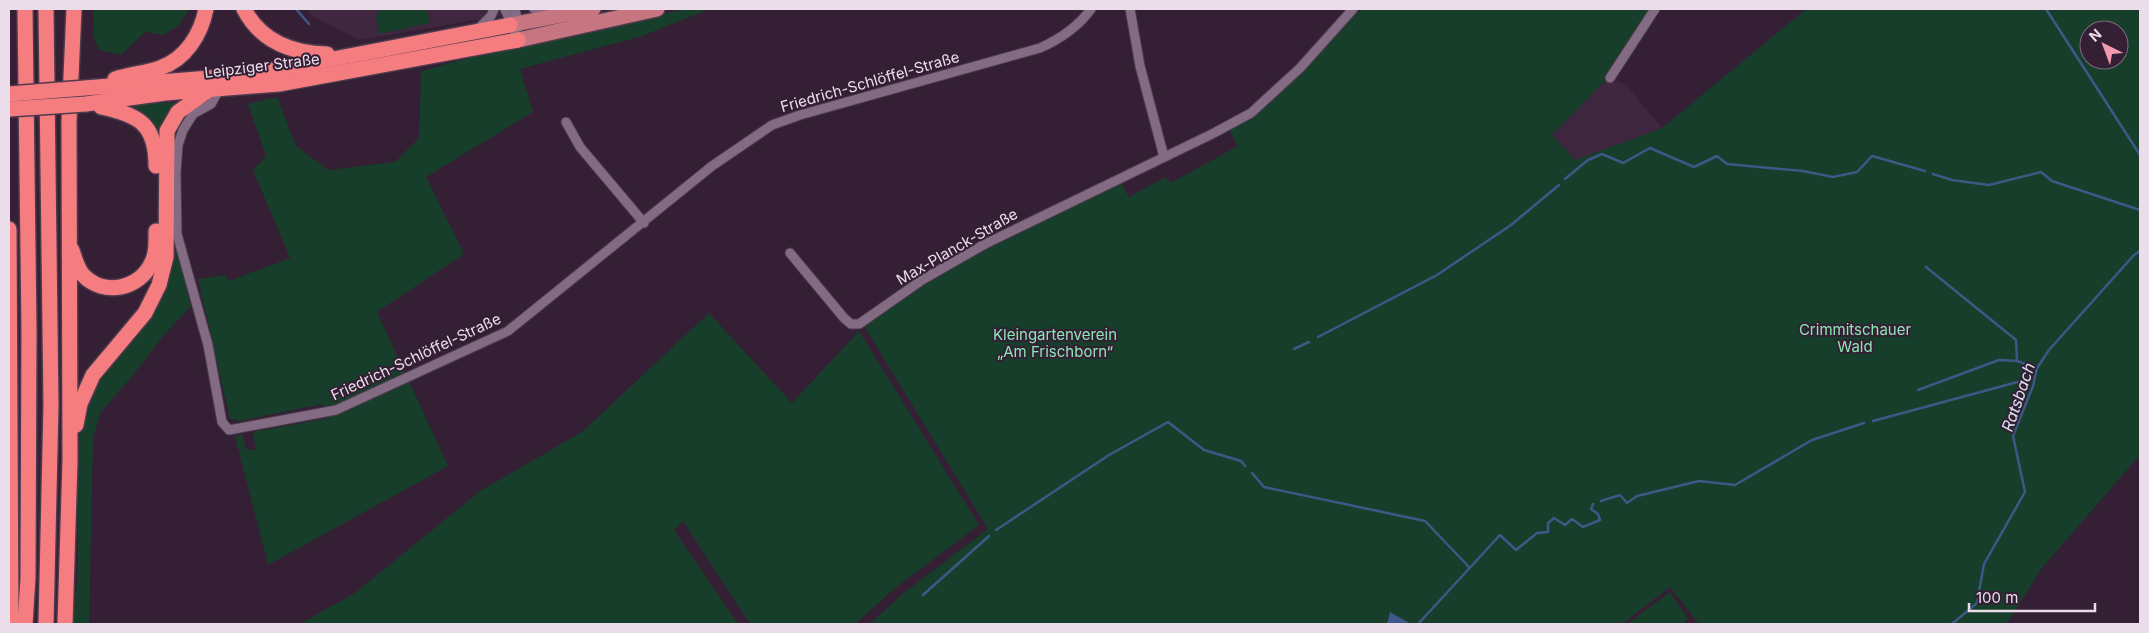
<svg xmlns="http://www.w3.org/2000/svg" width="2149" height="633" viewBox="0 0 2149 633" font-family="Inter,sans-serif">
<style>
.built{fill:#402740}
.green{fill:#173e2a;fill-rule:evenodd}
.water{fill:#3d5886}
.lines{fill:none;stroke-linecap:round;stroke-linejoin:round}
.stream{stroke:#3d5886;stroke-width:2.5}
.street-casing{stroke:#4d3b4d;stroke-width:11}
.primary-casing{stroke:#4d3b4d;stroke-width:18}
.highway-casing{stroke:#4d3b4d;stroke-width:18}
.street{stroke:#836b83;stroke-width:9}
.primary{stroke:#c77681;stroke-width:15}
.highway{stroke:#f57d80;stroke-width:15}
.highway-bridge-casing{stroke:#4d3b4d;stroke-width:18;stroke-linecap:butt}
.highway-bridge{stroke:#f57d80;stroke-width:15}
.labels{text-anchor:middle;stroke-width:4;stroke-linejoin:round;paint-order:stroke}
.street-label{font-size:15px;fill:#ebddea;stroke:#341f34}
.park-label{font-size:15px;fill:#8be6b4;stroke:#341f34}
.water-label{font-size:16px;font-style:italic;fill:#dce5f4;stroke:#341f34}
</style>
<rect width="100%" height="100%" fill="#341f34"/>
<g class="built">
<polygon points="306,9 538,9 360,40 313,17"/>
<polygon points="1609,77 1626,85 1662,128 1575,160 1552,135"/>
</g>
<g class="green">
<polygon points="94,9 190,9 178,26 163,35 145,32 121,55 99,50 93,36"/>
<polygon points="381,9 427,9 430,23 379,34 376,17"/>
<polygon points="685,9 710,9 642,36 520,69 533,112 426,177 464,254 377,312 448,466 268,565 235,436 242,434 246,449 256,450 253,432 330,418 322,404 240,421 230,419 198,279 225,275 229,281 290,258 253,170 266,156 248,104 277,97 296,146 328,170 395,162 419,138 421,71 502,49"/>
<path d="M1361,9H1656L1609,77L1552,135L1575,160L1662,128L1806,9H2140V455L2041,569L2007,624H1699L1670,587L1622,624H870L902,594L988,529L864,326C947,266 1028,224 1121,183L1129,197L1164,178L1172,182L1238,146L1229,130L1273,100ZM2089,30H2119V60H2089Z"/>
<polygon points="153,103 181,103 161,140 125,108"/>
<polygon points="172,246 176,246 191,306 164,335 134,374 100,413 93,439 89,624 72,624 78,574 78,449 83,412 93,385 135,334"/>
<polygon points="709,313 792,403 859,331 979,525 894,589 855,624 750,624 683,521 674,530 738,624 300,624 355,593 480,491 582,432"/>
<polygon points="1670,592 1688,619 1681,624 1627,624"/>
</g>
<polygon class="water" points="1390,612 1411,624 1387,624"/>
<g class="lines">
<g class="stream">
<polyline points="296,9 309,24"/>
<polyline points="2046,9 2140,155"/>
<polyline points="1933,174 1952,180 1989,185 2041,172 2052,181 2140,210"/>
<polyline points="1565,179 1588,160 1602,154 1623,163 1650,148 1694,167 1717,156 1727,164 1803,171 1833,177 1857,172 1872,156 1925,171"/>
<polyline points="1926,267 2016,340 2017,361 2037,368"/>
<polyline points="1318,337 1437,275 1511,225 1559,185"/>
<polyline points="1294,349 1309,342"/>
<polyline points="1918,390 1999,360 2017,361"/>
<polyline points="1873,421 2025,380"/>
<polyline points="1252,473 1264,487 1425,521 1469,567"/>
<polyline points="1601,501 1620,495 1627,503 1637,496 1699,481 1735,485 1812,440 1864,423"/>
<polyline points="996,530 1109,455 1168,422 1204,450 1241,461 1245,466"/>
<polyline points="923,595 989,536"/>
<polyline points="1419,623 1500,535 1516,550 1537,533 1548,532 1548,523 1554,518 1565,525 1572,519 1583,527 1600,520 1598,514 1591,509 1593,504"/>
<polyline points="1952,624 1977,603 1984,564 2025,492 2013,436 2033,386 2037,368 2049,350 2134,255 2140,251"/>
</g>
<g class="street-casing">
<g id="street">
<polyline points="505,9 518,40"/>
<polyline points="515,9 519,27"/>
<polyline points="534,9 552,14"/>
<polyline points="1130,9 1140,66 1164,157"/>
<polyline points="477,30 491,16 494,9"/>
<polyline points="1610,78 1655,9"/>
<path d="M219,90L211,104L193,114L183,130L178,145L176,173L177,234L208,345L222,422L229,430L336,410L508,331L712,166L772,125L800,115L1040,48C1060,39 1078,27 1091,9"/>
<polyline points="566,122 580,147 644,223"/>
<polyline points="790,253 844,318 851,324 859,324 922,280 985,244 1212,134 1251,113 1300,68 1353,9"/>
</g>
</g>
<g class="primary-casing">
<g id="primary">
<polyline points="510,25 593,9"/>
<polyline points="518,40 657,9"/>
</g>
</g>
<g class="highway-casing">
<g id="highway">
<path d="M244,9C261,42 292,53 327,54"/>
<path d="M115,79C130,74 146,73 160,68C186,59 201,34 206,9"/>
<polyline points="85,88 222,77 281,69 510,25"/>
<polyline points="86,104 165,93 279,84 518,40"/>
<path d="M101,107C139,115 156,124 156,166"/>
<polyline points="9,229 11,624"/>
<path d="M72,250C75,259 77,268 83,275C104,297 140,289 152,262C157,253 156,242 156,231"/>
<polyline points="76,425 80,404 93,375 145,313 159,285 166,257 167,131 178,112 206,92"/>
<polyline points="25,624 28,578 29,330 25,9"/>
<polyline points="46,624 51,405 46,9"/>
<polyline points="65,624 70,461 69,122 74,9"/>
</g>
</g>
<use href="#street" class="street"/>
<use href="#primary" class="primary"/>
<use href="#highway" class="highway"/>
<g class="highway-bridge-casing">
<g id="highway-bridge">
<polyline points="9,94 85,88"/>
<polyline points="9,109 86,104"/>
</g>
</g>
<use href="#highway-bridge" class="highway-bridge"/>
</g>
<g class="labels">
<g class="street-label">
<text transform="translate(262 66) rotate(-7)" y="5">Leipziger Straße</text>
<text transform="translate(870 82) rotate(-16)" y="5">Friedrich-Schlöffel-Straße</text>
<text transform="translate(957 247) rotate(-30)" y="5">Max-Planck-Straße</text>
<text transform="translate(416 357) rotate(-25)" y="5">Friedrich-Schlöffel-Straße</text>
</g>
<g class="park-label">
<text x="1855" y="335">Crimmitschauer<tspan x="1855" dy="17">Wald</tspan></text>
<text x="1055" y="340">Kleingartenverein<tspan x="1055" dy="17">„Am Frischborn“</tspan></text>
</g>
<g class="water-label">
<text transform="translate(2018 397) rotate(-71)" y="6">Ratsbach</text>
</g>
</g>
<rect width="2149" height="633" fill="none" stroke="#ebddea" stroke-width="20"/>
<g transform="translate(2104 45) rotate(318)"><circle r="24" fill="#341f34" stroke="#7d6b7d"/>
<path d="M0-4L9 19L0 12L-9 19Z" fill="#f29ab0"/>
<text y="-8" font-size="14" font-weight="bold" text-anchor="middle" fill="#ebddea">N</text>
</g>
<path d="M1969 603v8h126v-8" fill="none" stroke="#ebddea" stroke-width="2.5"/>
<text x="1976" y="603" font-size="15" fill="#ebddea" stroke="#341f34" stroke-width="4" paint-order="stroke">100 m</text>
</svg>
